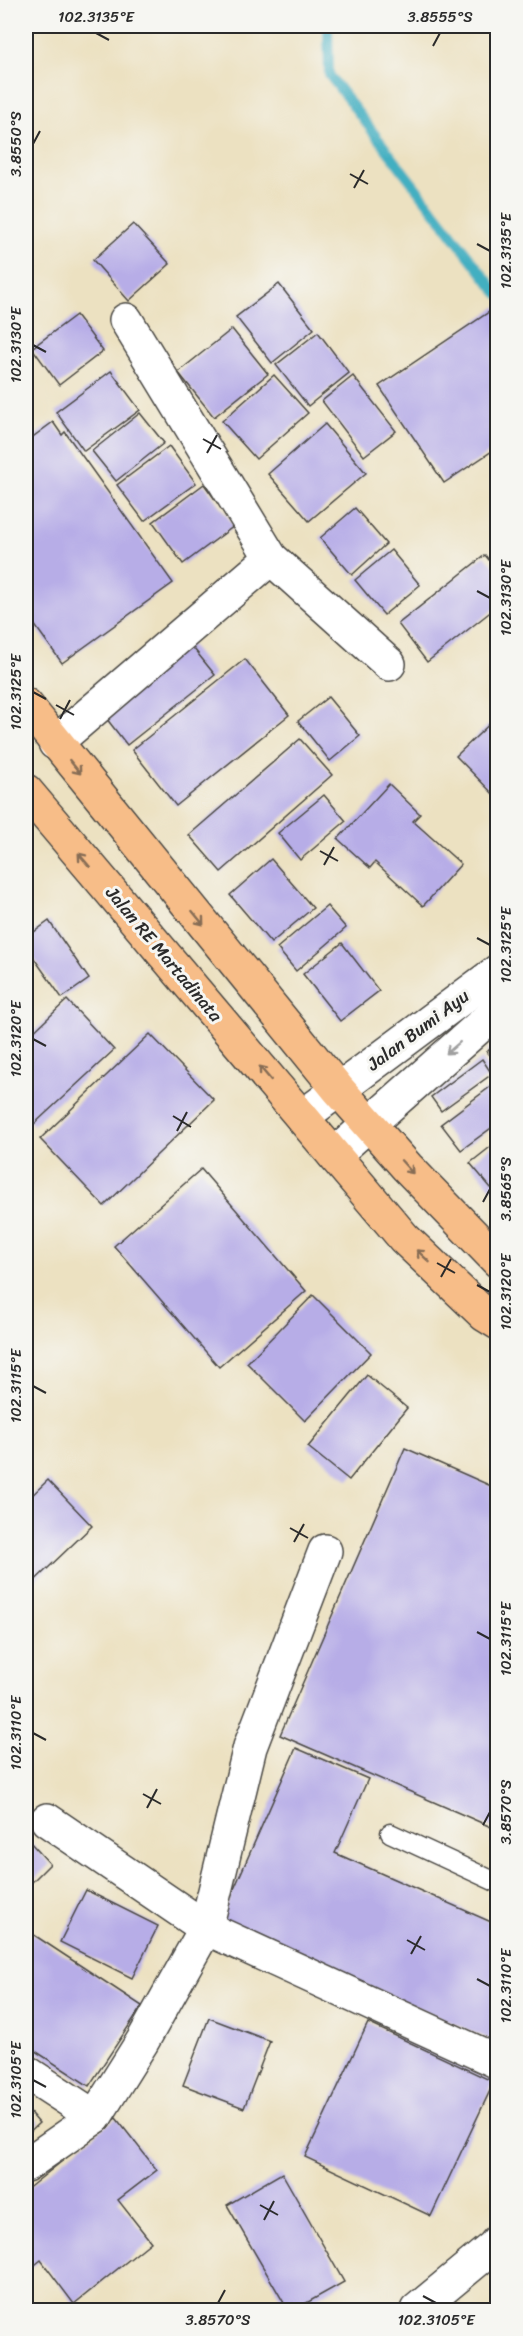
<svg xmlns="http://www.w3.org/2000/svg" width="523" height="2336" viewBox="0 0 523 2336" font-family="Sriracha,sans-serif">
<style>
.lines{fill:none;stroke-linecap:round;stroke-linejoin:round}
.stream{stroke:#43afc1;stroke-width:10}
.building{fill:#b7ade7}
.service-casing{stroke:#484642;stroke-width:21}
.minor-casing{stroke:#484642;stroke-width:36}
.trunk-casing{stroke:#484642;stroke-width:36}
.service{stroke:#fff;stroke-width:18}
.minor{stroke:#fff;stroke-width:33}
.trunk{stroke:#f7bd88;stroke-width:33}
.oneway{stroke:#876d55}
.oneway2{stroke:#a0a0a0}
.ticks{fill:none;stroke:#2b2b2b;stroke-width:2}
.labels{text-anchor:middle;stroke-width:6;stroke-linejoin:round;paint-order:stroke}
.street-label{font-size:18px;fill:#2b2b2b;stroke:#f6f6f2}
.neatline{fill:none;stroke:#2b2b2b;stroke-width:2}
.ticks-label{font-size:15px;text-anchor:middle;fill:#2b2b2b}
</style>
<rect width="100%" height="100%" fill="#f6f6f2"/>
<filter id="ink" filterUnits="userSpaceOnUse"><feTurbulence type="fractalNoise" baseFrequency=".0167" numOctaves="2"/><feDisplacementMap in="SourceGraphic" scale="12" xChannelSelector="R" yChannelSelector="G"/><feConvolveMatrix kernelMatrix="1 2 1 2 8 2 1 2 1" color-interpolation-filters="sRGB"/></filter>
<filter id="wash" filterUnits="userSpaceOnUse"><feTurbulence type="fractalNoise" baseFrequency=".008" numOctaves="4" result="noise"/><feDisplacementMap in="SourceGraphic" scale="24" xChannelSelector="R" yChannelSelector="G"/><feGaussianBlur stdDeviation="1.35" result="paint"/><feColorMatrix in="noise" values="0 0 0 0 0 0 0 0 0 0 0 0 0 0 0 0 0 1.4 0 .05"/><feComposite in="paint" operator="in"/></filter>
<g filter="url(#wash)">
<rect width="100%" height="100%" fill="#ece1c1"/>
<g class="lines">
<polyline class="stream" points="328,26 329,75 498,294"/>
</g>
<g id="blocks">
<g class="building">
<polygon points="133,224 170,264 129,301 93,260"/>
<polygon points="279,284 314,329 272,363 236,317"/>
<polygon points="498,306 498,447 444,483 379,386"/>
<polygon points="76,315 103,351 59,385 32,348"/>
<polygon points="232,329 268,374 214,417 178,372"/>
<polygon points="318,332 349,373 308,406 276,365"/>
<polygon points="111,371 140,410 84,451 56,412"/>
<polygon points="274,375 308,413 256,459 222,421"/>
<polygon points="353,376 396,431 364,456 322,401"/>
<polygon points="140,413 164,443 116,481 92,451"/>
<polygon points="53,422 62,435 65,432 173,583 62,663 26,613 26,442"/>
<polygon points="325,424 366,473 309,521 268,474"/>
<polygon points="169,446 196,483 144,521 117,485"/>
<polygon points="204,484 234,526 183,564 153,522"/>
<polygon points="355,508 386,544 352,575 320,538"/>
<polygon points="391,550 420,585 384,615 355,580"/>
<polygon points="485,555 498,571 498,606 427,662 398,624"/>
<polygon points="190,644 215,675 127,745 103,714"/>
<polygon points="245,659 289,715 176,806 132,750"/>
<polygon points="328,697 360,736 330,761 298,721"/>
<polygon points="498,716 498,799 456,756"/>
<polygon points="300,739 332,775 221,872 189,835"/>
<polygon points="389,784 420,814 413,821 461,864 423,906 375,862 370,868 338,839"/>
<polygon points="324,795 346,821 300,860 278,833"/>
<polygon points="271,859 313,908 271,943 230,895"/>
<polygon points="327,906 346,928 296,971 277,948"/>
<polygon points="49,921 89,979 62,998 26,947 26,938"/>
<polygon points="342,943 379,991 340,1021 303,974"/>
<polygon points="67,1000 114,1050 33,1125 26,1117 26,1039"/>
<polygon points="150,1034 214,1100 104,1206 40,1139"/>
<polygon points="498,1041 498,1062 487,1052"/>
<polygon points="482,1059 492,1074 441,1111 431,1097"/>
<polygon points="498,1081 498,1123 461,1150 441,1124"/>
<polygon points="498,1141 498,1182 491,1188 470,1163"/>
<polygon points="201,1169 306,1291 219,1367 114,1246"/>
<polygon points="313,1295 371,1353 305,1421 247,1363"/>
<polygon points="367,1375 407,1408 349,1480 308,1447"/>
<polygon points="405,1448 498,1489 498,1830 280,1735"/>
<polygon points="48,1480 92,1526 26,1589 26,1501"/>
<polygon points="296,1748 368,1779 335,1853 498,1925 498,2043 220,1921"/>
<polygon points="29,1841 50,1864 26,1888 26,1845"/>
<polygon points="86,1890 158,1926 132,1978 60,1942"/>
<polygon points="28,1931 142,2006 89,2086 26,2045 26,1935"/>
<polygon points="209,2018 270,2041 244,2108 183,2085"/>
<polygon points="368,2023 494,2082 431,2216 305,2157"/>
<polygon points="26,2108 39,2123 26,2135"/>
<polygon points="116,2118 157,2170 118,2200 151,2242 74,2304 41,2260 26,2272 26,2190"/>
<polygon points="282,2173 344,2282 294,2310 288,2310 227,2205"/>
</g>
</g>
</g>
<g filter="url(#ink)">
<use href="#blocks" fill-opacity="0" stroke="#484642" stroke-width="1.5"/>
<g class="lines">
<g class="service-casing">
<polyline id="service" points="390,1833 498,1883"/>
</g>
<g class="minor-casing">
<g id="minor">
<polyline points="126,320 271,558 389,664"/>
<polyline points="55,743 271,558"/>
<polyline points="302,1117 498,971"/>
<polyline points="334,1155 498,1010"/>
<polyline points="47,1820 206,1928 498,2062"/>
<polyline points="26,2072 95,2117"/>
<polyline points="26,2165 95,2117 142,2042 206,1928 250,1747 325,1551"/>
<polyline points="417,2310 493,2247 498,2241"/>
</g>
</g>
<g class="trunk-casing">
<g id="trunk">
<polyline points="26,705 338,1089 407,1167 498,1261"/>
<polyline points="26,791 404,1238 485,1315 498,1323"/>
</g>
</g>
<use href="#service" class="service"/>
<use href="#minor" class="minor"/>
<use href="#trunk" class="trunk"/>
</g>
<defs><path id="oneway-shaft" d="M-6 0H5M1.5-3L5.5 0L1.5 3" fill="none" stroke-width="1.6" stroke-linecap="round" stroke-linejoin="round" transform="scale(1.5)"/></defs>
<g class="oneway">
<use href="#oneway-shaft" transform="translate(75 767) rotate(51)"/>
<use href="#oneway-shaft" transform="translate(84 860) rotate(-130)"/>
<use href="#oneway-shaft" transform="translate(198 918) rotate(51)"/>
<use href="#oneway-shaft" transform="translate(265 1073) rotate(-130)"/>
<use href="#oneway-shaft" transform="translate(407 1167) rotate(48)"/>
<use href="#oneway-shaft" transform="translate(423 1256) rotate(-137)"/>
</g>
<use class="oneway2" href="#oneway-shaft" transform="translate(453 1048) rotate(139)"/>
</g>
<path class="ticks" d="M96,33L109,40M433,46L440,33M33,144L40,131M350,174L368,184M354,188L364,170M477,244L490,251M33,345L46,352M203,439L221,449M207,453L217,435M477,591L490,598M33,692L46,699M56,705L74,715M60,719L70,700M320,851L338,861M324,865L334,847M477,938L490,945M33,1039L46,1046M173,1116L191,1127M177,1131L187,1112M483,1202L490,1189M437,1263L455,1273M441,1277L451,1259M477,1285L490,1292M33,1386L46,1393M290,1528L308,1538M294,1542L304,1524M477,1632L490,1639M33,1733L46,1740M143,1794L161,1804M147,1808L157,1789M483,1825L490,1812M407,1940L425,1950M411,1954L421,1936M477,1979L490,1986M33,2080L46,2087M260,2205L278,2215M264,2220L274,2201M423,2296L436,2303M218,2303L225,2290"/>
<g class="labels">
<g class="street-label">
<text transform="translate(164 954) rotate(50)" y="6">Jalan RE Martadinata</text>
<text transform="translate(418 1030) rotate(-37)" y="6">Jalan Bumi Ayu</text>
</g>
</g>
<rect width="523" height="2336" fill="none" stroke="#f6f6f2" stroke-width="66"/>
<rect x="33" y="33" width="457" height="2270" class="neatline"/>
<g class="ticks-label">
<text x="96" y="22">102.3135°E</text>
<text x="440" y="22">3.8555°S</text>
<text transform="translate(16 144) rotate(-90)" y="5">3.8550°S</text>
<text transform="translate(506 251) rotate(-90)" y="5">102.3135°E</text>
<text transform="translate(16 345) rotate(-90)" y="5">102.3130°E</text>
<text transform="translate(506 598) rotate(-90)" y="5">102.3130°E</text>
<text transform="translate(16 692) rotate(-90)" y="5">102.3125°E</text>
<text transform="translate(506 945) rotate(-90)" y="5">102.3125°E</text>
<text transform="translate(16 1039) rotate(-90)" y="5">102.3120°E</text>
<text transform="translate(506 1189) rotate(-90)" y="5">3.8565°S</text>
<text transform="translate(506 1292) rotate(-90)" y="5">102.3120°E</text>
<text transform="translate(16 1386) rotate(-90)" y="5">102.3115°E</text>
<text transform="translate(506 1639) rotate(-90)" y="5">102.3115°E</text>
<text transform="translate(16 1733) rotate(-90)" y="5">102.3110°E</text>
<text transform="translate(506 1812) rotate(-90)" y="5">3.8570°S</text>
<text transform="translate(506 1986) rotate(-90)" y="5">102.3110°E</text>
<text transform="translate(16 2080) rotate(-90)" y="5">102.3105°E</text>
<text x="218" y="2325">3.8570°S</text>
<text x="436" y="2325">102.3105°E</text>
</g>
</svg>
